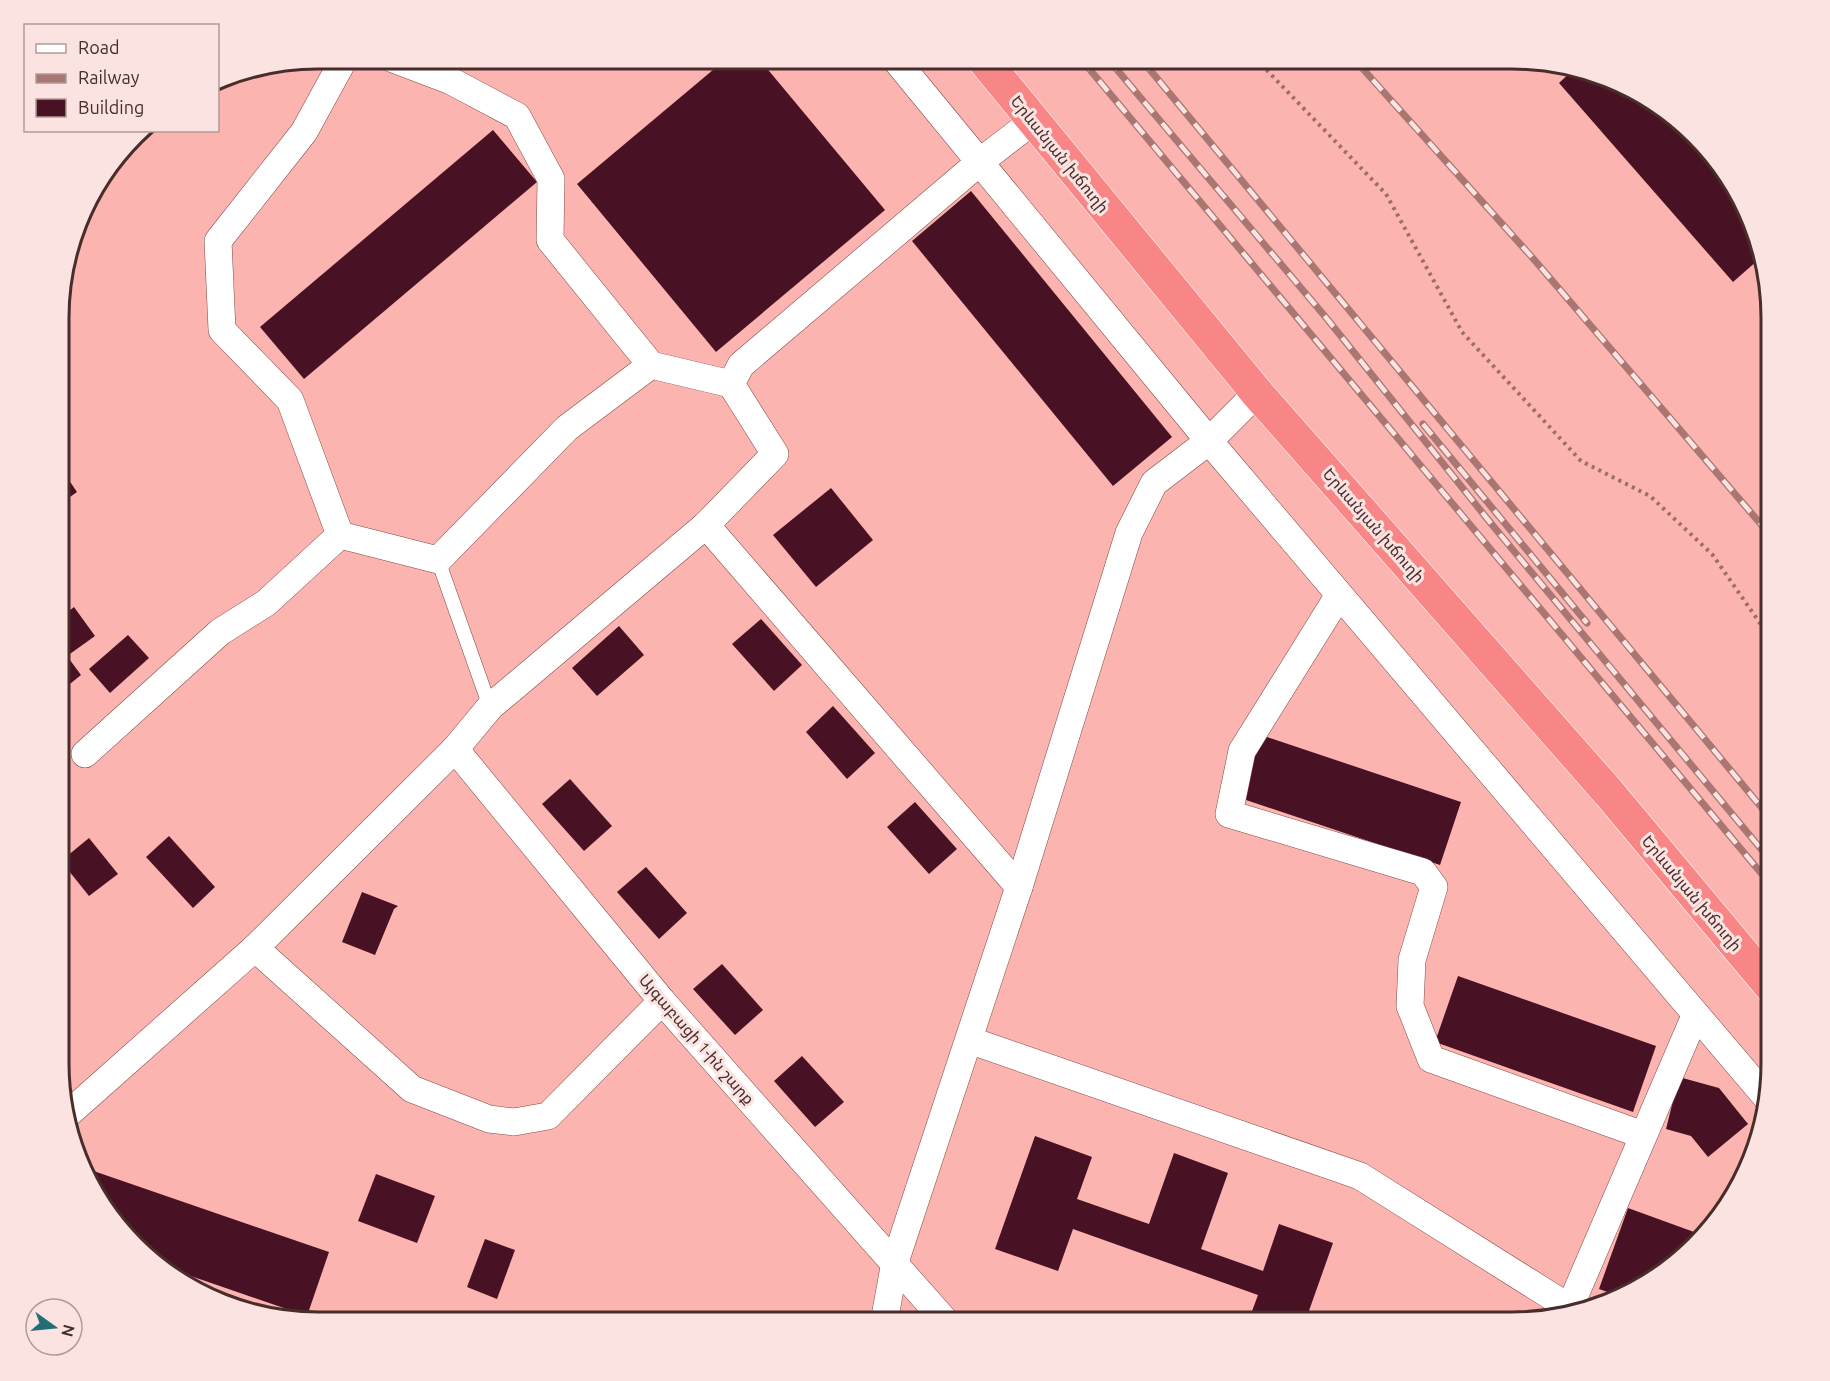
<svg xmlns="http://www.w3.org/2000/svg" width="1830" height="1381" viewBox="0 0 1830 1381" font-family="Ubuntu,'Noto Sans Armenian',sans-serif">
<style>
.building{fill:#481224}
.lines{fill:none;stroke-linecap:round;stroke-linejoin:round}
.service-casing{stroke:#854845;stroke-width:15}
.minor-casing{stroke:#854845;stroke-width:28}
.trunk-casing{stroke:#fff;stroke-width:34}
.path{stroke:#9d6d69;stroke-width:4;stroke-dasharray:3 4.5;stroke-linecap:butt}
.service{stroke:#fff;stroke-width:14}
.minor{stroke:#fff;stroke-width:27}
.trunk{stroke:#f88686;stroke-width:33}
.rail-casing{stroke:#a97672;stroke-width:7}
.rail{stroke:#fae3e1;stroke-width:4.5;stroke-dasharray:14;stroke-linecap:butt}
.labels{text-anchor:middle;stroke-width:6;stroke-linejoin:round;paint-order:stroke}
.street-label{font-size:16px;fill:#492d2b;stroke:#fae3e1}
.rim{fill:none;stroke:#492d2b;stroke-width:3}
</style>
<rect width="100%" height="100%" fill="#fbb4af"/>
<g class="building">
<polygon points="726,59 759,59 885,210 716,352 577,184"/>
<polygon points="1574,69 1611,78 1683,123 1745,203 1758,260 1733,282 1559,83"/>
<polygon points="493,130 537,182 304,379 260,327"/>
<polygon points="971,191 1172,437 1113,486 912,241"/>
<polygon points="61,393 68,402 61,408"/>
<polygon points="60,467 77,492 60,504"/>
<polygon points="831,488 873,540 816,587 773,535"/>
<polygon points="74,607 95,636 67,656 81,675 60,692 60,618"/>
<polygon points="761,619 802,665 774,691 732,644"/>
<polygon points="619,626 644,655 597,696 572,668"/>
<polygon points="128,635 149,658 110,693 89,669"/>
<polygon points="833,706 875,753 847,779 806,732"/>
<polygon points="1261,735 1461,802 1440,865 1240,798"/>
<polygon points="570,779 612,826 584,851 542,804"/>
<polygon points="915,802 957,849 929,874 887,827"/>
<polygon points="169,836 215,887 193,908 146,857"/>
<polygon points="89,838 118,874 89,896 61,861"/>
<polygon points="646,867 687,913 659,939 617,892"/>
<polygon points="362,892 398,906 394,909 375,955 342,942"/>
<polygon points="722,964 763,1010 735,1035 693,989"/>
<polygon points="1458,976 1656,1046 1633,1112 1435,1042"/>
<polygon points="802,1056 844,1102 815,1127 774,1081"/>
<polygon points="1679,1077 1719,1088 1748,1124 1708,1157 1691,1136 1666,1129"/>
<polygon points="1035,1136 1092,1157 1077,1199 1149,1224 1174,1153 1228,1173 1201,1249 1263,1271 1279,1224 1333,1243 1305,1322 1248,1322 1258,1295 1073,1229 1058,1271 995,1249"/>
<polygon points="82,1167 329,1252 307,1316 156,1264 147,1258 85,1178"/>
<polygon points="376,1174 435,1196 417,1243 358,1221"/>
<polygon points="1628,1208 1705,1236 1622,1297 1599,1289"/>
<polygon points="485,1239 515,1250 497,1299 467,1287"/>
</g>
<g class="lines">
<g class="service-casing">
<polyline id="service" points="438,560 490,707"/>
</g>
<g class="minor-casing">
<g id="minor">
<polyline points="344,59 304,132 218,241 222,330 290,400 340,535 438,560 567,428 651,365 731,384"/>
<polyline points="393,59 451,81 517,116 551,179 550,240 651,365"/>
<polyline points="895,59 1209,441 1767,1098"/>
<polyline points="706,525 1019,887"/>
<polyline points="1339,595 1242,751 1229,814 1423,872 1434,887 1412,960 1410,1006 1431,1059 1643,1135"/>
<polyline points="455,749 662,1001 946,1322"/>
<polyline points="85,754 220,632 266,603 340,535"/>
<polyline points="255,948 412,1089 489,1119 514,1122 548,1116 662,1001"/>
<polyline points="969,1040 1360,1176 1570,1308"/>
<polyline points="68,1114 255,948 455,749 490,707 706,525 775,454 731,384 741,365 981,161 1033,121"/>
<polyline points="1569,1309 1695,1016"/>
<polyline points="884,1322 895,1262 1019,887 1129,533 1154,483 1209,441 1257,393"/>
</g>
</g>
<g class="trunk-casing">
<polyline id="trunk" points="983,59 1257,393 1609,793 1771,987"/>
</g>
<g class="path">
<polyline points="1256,59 1386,194 1462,332 1581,461 1650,496 1712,554 1771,639"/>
<polyline points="257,68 272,72 306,65"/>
</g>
<use href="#service" class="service"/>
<use href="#minor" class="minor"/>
<use href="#trunk" class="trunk"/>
<g class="rail-casing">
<g id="rail">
<polyline points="1081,59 1771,885"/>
<polyline points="1108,59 1328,320 1489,521 1771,861"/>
<polyline points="1141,59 1771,819"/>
<polyline points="1354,59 1531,256 1771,536"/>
<polyline points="1423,424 1587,623"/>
</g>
</g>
<use href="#rail" class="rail"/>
</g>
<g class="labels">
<g class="street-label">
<text transform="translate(1060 154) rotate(51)" y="6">Երևանյան խճուղի</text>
<text transform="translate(1374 525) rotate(49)" y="6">Երևանյան խճուղի</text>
<text transform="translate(1692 893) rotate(50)" y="6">Երևանյան խճուղի</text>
<text transform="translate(697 1039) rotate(49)" y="6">Այգաբացի 1-ին շարք</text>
</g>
</g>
<path d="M0 0H1830V1381H0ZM318 69H1512A249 249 0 0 1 1761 318V1063A249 249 0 0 1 1512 1312H318A249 249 0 0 1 69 1063V318A249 249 0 0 1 318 69Z" fill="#fae3e1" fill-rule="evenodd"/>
<path class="rim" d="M318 69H1512A249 249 0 0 1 1761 318V1063A249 249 0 0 1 1512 1312H318A249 249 0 0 1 69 1063V318A249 249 0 0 1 318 69Z"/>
<rect x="24" y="24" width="195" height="108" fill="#fae3e1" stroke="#b39a98" stroke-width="1.5"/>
<rect x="36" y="44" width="30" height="9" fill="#ffffff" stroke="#b39a98" stroke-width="1.5"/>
<text x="78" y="54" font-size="18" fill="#492d2b">Road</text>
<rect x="36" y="74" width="30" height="9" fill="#a97672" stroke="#b39a98" stroke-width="1.5"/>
<text x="78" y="84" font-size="18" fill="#492d2b">Railway</text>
<rect x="36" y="99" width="30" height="18" fill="#481224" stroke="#b39a98" stroke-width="1.5"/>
<text x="78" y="114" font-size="18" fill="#492d2b">Building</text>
<g transform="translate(54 1327) rotate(105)"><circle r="28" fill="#fae3e1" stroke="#b39a98" stroke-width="1.5"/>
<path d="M0-4.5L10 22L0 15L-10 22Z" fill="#246f75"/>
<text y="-9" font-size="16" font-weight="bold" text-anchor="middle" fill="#492d2b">N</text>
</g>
</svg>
